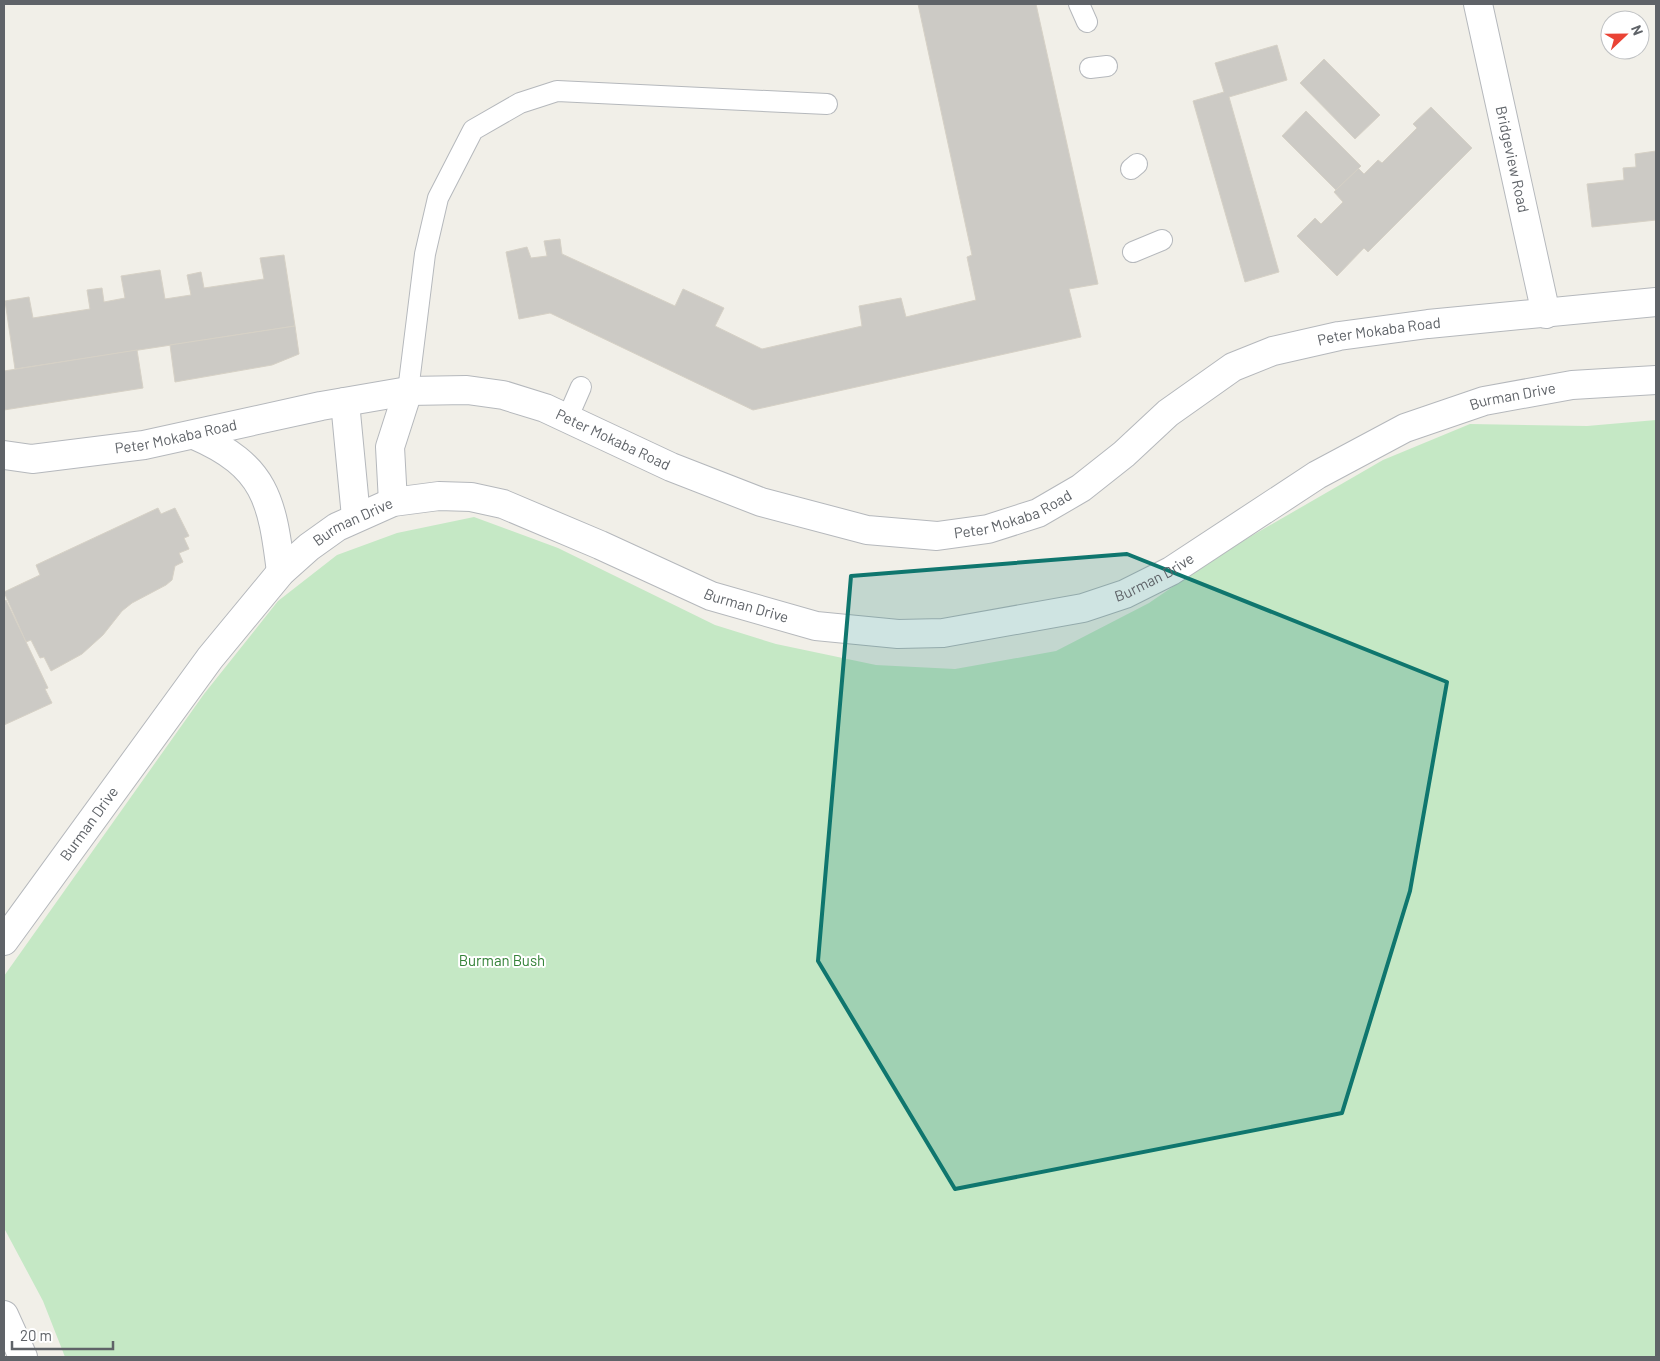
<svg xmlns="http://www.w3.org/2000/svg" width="1660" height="1361" viewBox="0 0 1660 1361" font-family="Barlow,sans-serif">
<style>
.green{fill:#c5e8c5}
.building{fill:#cccac5;stroke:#d6d1c6}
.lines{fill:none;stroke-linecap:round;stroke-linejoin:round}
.service-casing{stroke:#b5b8bc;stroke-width:22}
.minor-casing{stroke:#b5b8bc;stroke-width:30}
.tertiary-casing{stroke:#b5b8bc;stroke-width:30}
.service{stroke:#fff;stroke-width:20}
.minor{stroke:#fff;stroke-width:28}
.tertiary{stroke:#fff;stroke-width:28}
.marked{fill:#0f766e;fill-opacity:0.2;stroke:#0f766e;stroke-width:4;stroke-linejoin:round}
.labels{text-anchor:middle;stroke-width:4;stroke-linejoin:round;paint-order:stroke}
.street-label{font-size:15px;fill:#5f6368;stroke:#fff}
.park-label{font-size:15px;fill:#348238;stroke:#fff}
</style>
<rect width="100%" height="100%" fill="#f1efe8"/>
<polygon class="green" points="1656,420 1656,1357 65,1357 43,1301 4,1228 4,976 204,694 278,601 337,555 397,533 474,517 558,548 715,625 776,644 876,665 955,669 1056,651 1149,603 1222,553 1383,460 1470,424 1587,426"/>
<g class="building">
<polygon points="918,4 1036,4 1098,284 1069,289 1081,337 753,410 550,313 519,319 506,252 527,247 531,258 547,256 544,241 560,239 562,254 675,306 683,289 724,308 715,326 762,349 862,326 859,306 901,298 906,317 976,300 967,257 972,255"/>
<polygon points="1277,45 1287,80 1229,97 1279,272 1245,282 1193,101 1224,92 1215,63"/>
<polygon points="1324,59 1380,115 1355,139 1300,83"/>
<polygon points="1431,107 1472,148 1368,252 1364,248 1337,276 1297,236 1315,218 1321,224 1343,202 1334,192 1358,168 1364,174 1378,160 1382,163 1417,128 1413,124"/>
<polygon points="1306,111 1361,166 1336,190 1282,136"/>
<polygon points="1656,151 1656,220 1592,227 1587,184 1624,180 1623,168 1636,167 1635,154"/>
<polygon points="284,255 295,326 15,369 5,301 29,297 33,318 90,309 87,290 102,288 104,302 125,298 121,276 160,270 165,299 191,295 187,275 201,272 204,288 264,279 260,258"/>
<polygon points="295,326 299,354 272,365 175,382 170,345"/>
<polygon points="137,350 143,388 4,410 4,371"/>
<polygon points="158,508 161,514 175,508 189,536 184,538 189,549 179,553 183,562 175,566 172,580 166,585 132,603 122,611 103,635 82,654 51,671 44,657 40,658 31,640 26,642 4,592 40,575 36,565"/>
<polygon points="6,600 48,688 45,689 52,703 4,725 4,602"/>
</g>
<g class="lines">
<g class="service-casing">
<g id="service">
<polyline points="1079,4 1087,22"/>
<polyline points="1090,68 1107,66"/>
<polyline points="1131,169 1137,164"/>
<polyline points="1133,252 1162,240"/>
<polyline points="408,391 425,254 438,198 473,130 520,103 557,91 827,104"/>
<polyline points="567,419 581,387"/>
</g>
</g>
<g class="minor-casing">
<g id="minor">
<path id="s1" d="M1478,4L1546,314"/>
<polyline points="345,402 356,517"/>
<path d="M194,435C266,466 272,500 281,572"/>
<path id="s2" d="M4,455L32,459L144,445L321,406L408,391L467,390L503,395L545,408L671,467L761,502L867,530L937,536L988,529L1038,513L1081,488L1124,454L1168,413L1233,367L1273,351L1339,336L1428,324L1656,302"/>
<polyline points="393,502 390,447 408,391"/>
<path id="s3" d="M4,941L210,658L281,572L309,547L337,527L393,502L439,496L471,497L503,504L600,545L711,596L816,626L898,634L943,633L1083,608L1125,594L1171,571L1317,475L1405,428L1484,401L1572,385L1656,380"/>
</g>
</g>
<g class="tertiary-casing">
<polyline id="tertiary" points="4,1315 23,1357"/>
</g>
<use href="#service" class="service"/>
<use href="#minor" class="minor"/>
<use href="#tertiary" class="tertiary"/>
</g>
<path class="marked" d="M1127,554L1447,682L1410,891L1342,1113L955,1189L818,961L851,576Z"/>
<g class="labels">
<g class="street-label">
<text dy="5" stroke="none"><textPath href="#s1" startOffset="159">Bridgeview Road</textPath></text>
<text dy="5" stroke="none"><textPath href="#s2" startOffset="1465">Peter Mokaba Road</textPath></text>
<text dy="5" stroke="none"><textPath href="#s3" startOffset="1795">Burman Drive</textPath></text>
<text dy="5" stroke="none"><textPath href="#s2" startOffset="174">Peter Mokaba Road</textPath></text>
<text dy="5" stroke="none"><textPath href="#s2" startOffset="625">Peter Mokaba Road</textPath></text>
<text dy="5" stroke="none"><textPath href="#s2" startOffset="1045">Peter Mokaba Road</textPath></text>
<text dy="5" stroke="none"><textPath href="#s3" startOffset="550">Burman Drive</textPath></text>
<text dy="5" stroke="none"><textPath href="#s3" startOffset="1390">Burman Drive</textPath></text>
<text dy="5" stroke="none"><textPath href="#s3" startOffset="970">Burman Drive</textPath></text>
<text dy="5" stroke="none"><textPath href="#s3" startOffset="145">Burman Drive</textPath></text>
</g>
<g class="park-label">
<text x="502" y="966">Burman Bush</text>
</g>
</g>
<rect width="1660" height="1361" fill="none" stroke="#5f6368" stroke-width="10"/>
<g transform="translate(1625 35) rotate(68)"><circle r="24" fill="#ffffff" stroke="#bfc1c3"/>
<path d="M0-4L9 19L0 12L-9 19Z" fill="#ea4335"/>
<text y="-8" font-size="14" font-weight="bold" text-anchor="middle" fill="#5f6368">N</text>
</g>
<path d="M12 1341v8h101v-8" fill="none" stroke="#5f6368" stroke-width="2.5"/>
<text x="20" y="1341" font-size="15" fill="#5f6368" stroke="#ffffff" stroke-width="4" paint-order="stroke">20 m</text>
</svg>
